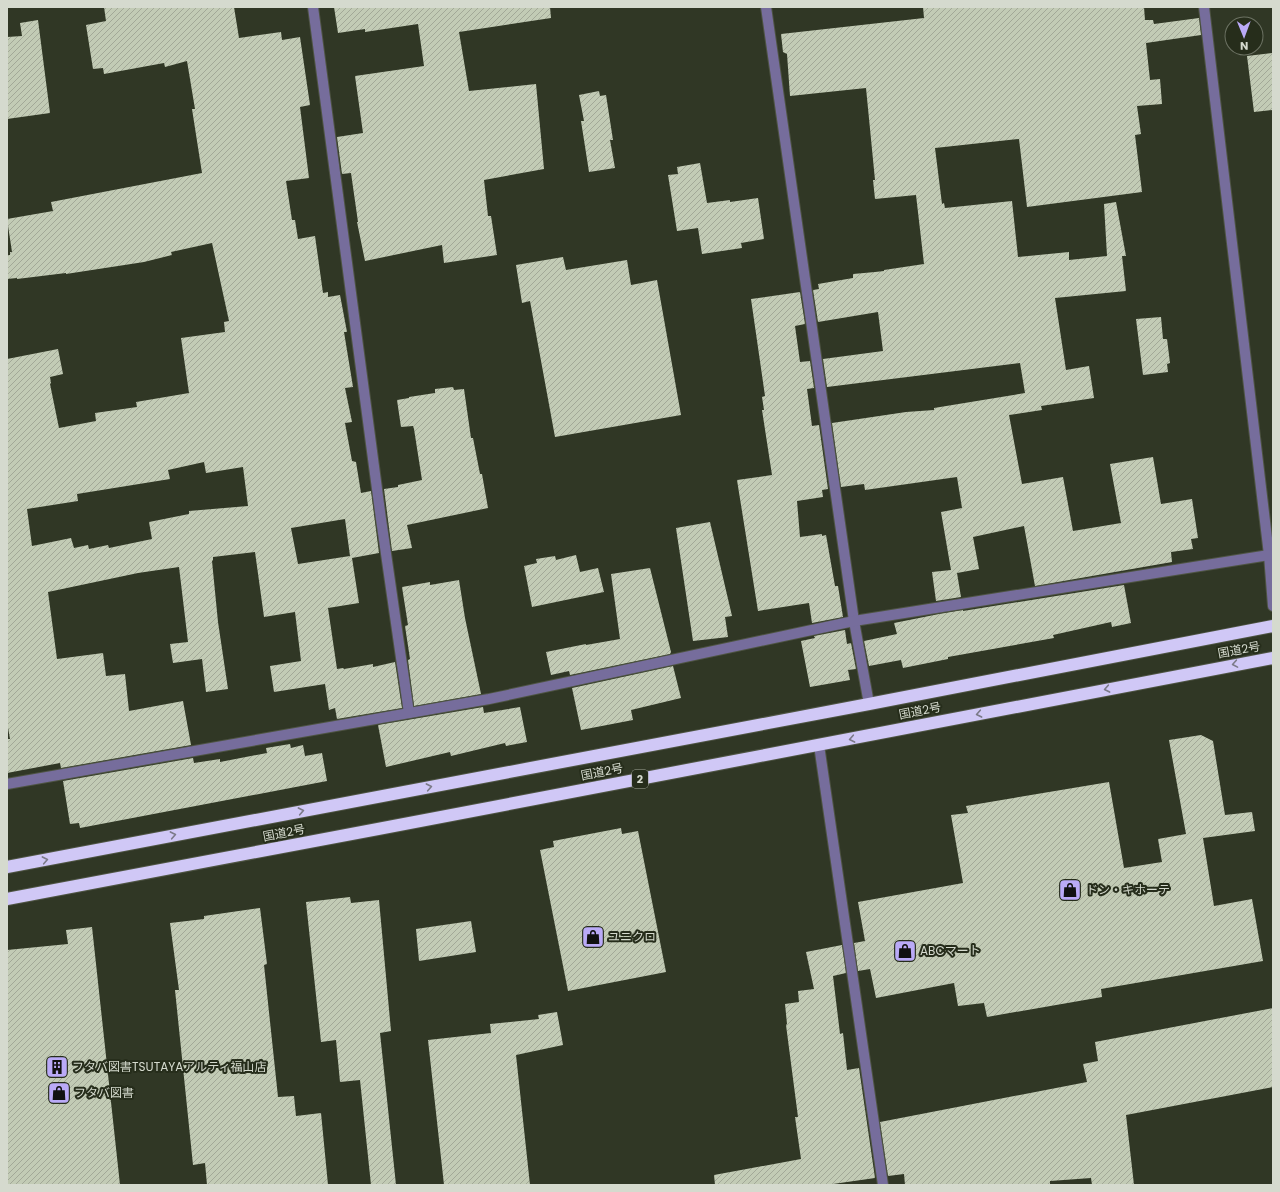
<svg xmlns="http://www.w3.org/2000/svg" width="1280" height="1192" viewBox="0 0 1280 1192" font-family="Poppins,'Noto Sans JP',sans-serif">
<style>
.building{fill:url(#building-hatch);fill-rule:evenodd}
.lines{fill:none;stroke-linecap:round;stroke-linejoin:round}
.minor-casing{stroke:#4e5443;stroke-width:12}
.highway-casing{stroke:#4e5443;stroke-width:14}
.minor{stroke:#766d9c;stroke-width:10}
.highway{stroke:#d0c8f6;stroke-width:12}
.oneway{stroke:#7b7a88}
.labels{text-anchor:middle;stroke-width:4;stroke-linejoin:round;paint-order:stroke}
.shield{fill:#262d1b;stroke:#a0a698;stroke-width:1}
.shield-label{font-size:11px;font-weight:bold;fill:#d5dace}
.street-label{font-size:12px;fill:#d5dace;stroke:#262d1b}
.poi-label{font-size:12px;fill:#d5dace;stroke:#262d1b;text-anchor:start}
</style>
<defs>
<pattern id="building-hatch" width="6" height="6" patternUnits="userSpaceOnUse"><rect width="6" height="6" fill="#c2cbb5"/><path d="M-1 1l2-2M0 6l6-6M5 7l2-2" fill="none" stroke="#a2a897"/></pattern>
</defs>
<rect width="100%" height="100%" fill="#303725"/>
<g class="building">
<path d="M104,7H234L239,38L281,32L282,40L300,37L310,105L300,107L309,178L286,181L292,220H295L298,239L315,236L323,293L328,292V297L340,295L347,332H344L353,387L345,388L352,422L345,423L352,461L356,462L361,493L371,491L379,553L352,558L359,603L328,608L337,669L343,668L344,669L373,664V667L395,662L402,708L337,719L335,708L329,710L325,684L274,692L270,666L301,661L295,612L264,617L255,552L213,557V560L212,561L218,622L228,689L206,692L202,659L173,663L170,644L188,642L179,567L138,573L48,592L57,659L103,653L106,676L125,674L129,711L183,701L191,745L61,768L60,763L7,773V739H10L7,722V359L58,349L63,374L50,377L51,383L50,384L59,428L96,421L95,413L137,407L136,402L189,393L181,338L225,332L224,322L229,321L212,243L171,252L172,255L144,262L66,274V273L17,279V278L7,279V255H10V252H12L7,219L53,211L51,202L202,173L192,109H195L187,61L165,67L164,63L104,74L103,68L93,69L86,25L106,21ZM204,462L206,473L243,467L248,506L189,511V514L149,522L152,539L109,548L108,545L89,549L88,545L74,548L71,538L32,546L27,509L78,501L77,494L170,479L168,470ZM345,519L350,556L298,564L291,528Z"/>
<polygon points="334,7 456,7 456,8 466,7 550,7 551,18 459,32 469,91 536,84 544,169 484,180 488,216 491,216 497,255 444,263 442,245 365,261 357,222 358,222 351,173 342,174 337,137 363,133 355,76 424,66 418,24 365,32 365,29 338,33"/>
<polygon points="923,7 1144,7 1145,20 1153,20 1154,24 1199,18 1201,35 1146,43 1150,80 1160,79 1162,104 1137,106 1141,134 1135,135 1142,192 1027,207 1019,139 935,148 942,204 944,203 945,208 1012,201 1018,257 1069,252 1069,260 1107,256 1104,204 1116,202 1126,256 1122,256 1126,291 1055,298 1066,370 1089,366 1094,398 1041,406 1042,410 1009,415 1022,484 1063,477 1073,531 1121,523 1110,464 1153,457 1161,504 1192,499 1198,538 1191,539 1193,549 1171,552 1172,562 1035,586 1024,526 973,537 979,569 957,573 961,597 936,601 932,572 951,570 941,512 962,508 957,477 865,490 864,484 841,487 832,423 906,412 934,410 934,408 1025,393 1020,363 827,387 823,359 883,351 878,312 818,322 813,290 819,289 818,284 853,278 853,274 875,272 884,271 884,270 924,264 916,195 875,199 873,180 875,180 866,88 790,96 787,54 783,52 781,34 924,18"/>
<polygon points="38,20 50,113 7,119 7,37 22,36 20,23"/>
<polygon points="1273,53 1273,110 1254,112 1247,56"/>
<polygon points="599,91 600,96 606,95 613,140 610,140 615,168 589,172 581,121 584,121 579,95"/>
<polygon points="700,163 707,203 730,200 730,202 758,198 764,239 741,243 742,248 702,254 698,228 677,231 668,175 678,174 677,167"/>
<polygon points="563,257 566,270 627,260 631,285 657,280 681,415 555,437 530,301 522,303 516,265"/>
<polygon points="800,292 805,324 795,326 800,362 810,361 814,388 807,389 812,426 819,425 828,489 822,490 823,497 797,501 800,537 822,534 822,536 826,535 835,586 838,586 843,617 812,623 809,603 758,611 737,480 772,475 762,410 764,410 762,397 765,396 751,299"/>
<polygon points="1161,317 1163,339 1167,339 1170,363 1167,364 1168,372 1143,375 1136,319"/>
<polygon points="453,387 454,390 464,389 471,438 473,438 480,474 482,474 488,508 407,525 412,548 392,551 384,489 398,487 398,485 422,480 414,429 413,426 401,427 397,400 409,398 409,397 435,393 435,389"/>
<polygon points="710,522 732,616 725,617 728,637 693,641 676,528"/>
<polygon points="576,555 580,572 598,568 604,592 532,607 524,566 537,563 536,559 555,556 556,560"/>
<polygon points="650,568 671,652 670,654 570,675 569,671 551,675 546,652 586,644 586,645 620,639 611,574"/>
<polygon points="459,580 465,618 481,694 414,706 408,660 410,659 405,626 408,625 402,587 430,582 430,585"/>
<polygon points="1124,585 1131,623 1112,627 1111,622 1053,635 1054,638 948,657 948,659 903,668 901,660 869,666 864,641 897,634 894,623 939,614 963,610 963,611"/>
<polygon points="845,630 847,644 851,643 856,669 848,670 850,680 810,687 801,641 815,638 814,636"/>
<polygon points="673,666 681,698 631,710 633,720 581,730 572,688"/>
<polygon points="483,707 484,713 520,707 527,742 506,746 505,743 451,756 450,752 386,767 378,725"/>
<polygon points="1201,735 1213,741 1225,815 1252,812 1255,831 1203,838 1214,906 1252,899 1263,961 1101,989 1102,997 987,1017 984,1003 958,1006 954,983 876,998 870,969 858,971 854,943 865,941 858,902 963,883 951,815 968,813 966,806 1109,782 1124,868 1162,862 1158,839 1186,834 1169,740"/>
<polygon points="290,744 291,748 303,745 305,756 322,753 327,781 80,828 79,823 70,824 63,781 193,758 194,763 220,759 220,762 267,753 266,748"/>
<polygon points="621,828 622,834 638,831 666,972 568,991 540,850 554,847 553,841"/>
<polygon points="350,897 351,903 379,900 391,1031 380,1033 396,1185 371,1185 360,1080 340,1082 336,1040 321,1042 306,902"/>
<polygon points="260,908 267,964 264,965 278,1097 294,1096 296,1116 321,1113 328,1185 207,1185 205,1163 193,1165 175,990 179,990 170,923 204,919 204,916"/>
<polygon points="471,921 476,952 419,961 416,929"/>
<polygon points="92,927 120,1185 7,1185 7,950 68,944 66,930"/>
<polygon points="842,945 846,973 833,976 840,1034 843,1033 847,1070 859,1068 875,1178 826,1185 715,1185 714,1175 801,1159 795,1117 798,1117 786,1025 787,1024 785,1004 799,1002 798,991 814,989 806,952"/>
<polygon points="1273,1008 1273,1087 1126,1115 1134,1185 1092,1185 1091,1178 1050,1181 1050,1185 905,1185 904,1174 888,1176 880,1122 1087,1082 1083,1064 1098,1061 1095,1042"/>
<polygon points="557,1012 563,1045 516,1055 530,1185 444,1185 428,1040 491,1033 490,1024 539,1019 538,1015"/>
</g>
<g class="lines">
<g class="minor-casing">
<g id="minor">
<polyline points="313,7 381,519 409,713"/>
<polyline points="766,7 854,621 869,704"/>
<polyline points="1204,7 1269,555 1273,606"/>
<polyline points="819,745 883,1185"/>
<polyline points="7,784 489,699 854,621 1269,555"/>
</g>
</g>
<g class="highway-casing">
<g id="highway">
<polyline points="7,867 869,704 1273,626"/>
<polyline points="7,899 378,829 1273,658"/>
</g>
</g>
<use href="#minor" class="minor"/>
<use href="#highway" class="highway"/>
</g>
<defs><path id="oneway-chevron" d="M-2-3.5L2.5 0L-2 3.5" fill="none" stroke-width="1.6" stroke-linecap="round" stroke-linejoin="round"/></defs>
<g class="oneway">
<use href="#oneway-chevron" transform="translate(1235 664) rotate(170)"/>
<use href="#oneway-chevron" transform="translate(1107 689) rotate(169)"/>
<use href="#oneway-chevron" transform="translate(979 714) rotate(169)"/>
<use href="#oneway-chevron" transform="translate(852 739) rotate(169)"/>
<use href="#oneway-chevron" transform="translate(429 787) rotate(-11)"/>
<use href="#oneway-chevron" transform="translate(301 811) rotate(-11)"/>
<use href="#oneway-chevron" transform="translate(173 835) rotate(-11)"/>
<use href="#oneway-chevron" transform="translate(45 860) rotate(-11)"/>
</g>
<defs>
<g id="shop-square" transform="scale(1.15)"><rect x="-9" y="-9" width="18" height="18" rx="4" fill="#baaaf7" stroke="#262d1b"/><path d="M-5-2.5h2.3a2.7 3.5 0 0 1 5.4 0H5L5.5 6h-11ZM-1.5-2.5h3a1.5 2.3 0 0 0-3 0Z" fill="#111"/></g>
<g id="building-square" transform="scale(1.15)"><rect x="-9" y="-9" width="18" height="18" rx="4" fill="#baaaf7" stroke="#262d1b"/><path d="M-4-6H4V6H1V3H-1V6H-4ZM-2.5-4.3h1.7v1.8h-1.7ZM.8-4.3h1.7v1.8H.8ZM-2.5-1h1.7V.8h-1.7ZM.8-1h1.7V.8H.8Z" fill="#111"/></g>
</defs>
<g fill-rule="evenodd">
<use href="#shop-square" x="1070" y="890"/>
<use href="#shop-square" x="593" y="937"/>
<use href="#shop-square" x="905" y="951"/>
<use href="#building-square" x="57" y="1067"/>
<use href="#shop-square" x="59" y="1093"/>
</g>
<g class="labels">
<rect class="shield" x="632" y="770" width="16" height="18" rx="3"/>
<g class="shield-label">
<text x="640" y="783">2</text>
</g>
<g class="street-label">
<text transform="translate(1239 650) rotate(-10)" y="4">国道2号</text>
<text transform="translate(920 711) rotate(-11)" y="4">国道2号</text>
<text transform="translate(602 772) rotate(-11)" y="4">国道2号</text>
<text transform="translate(284 833) rotate(-11)" y="4">国道2号</text>
</g>
<g class="poi-label">
<text x="1086" y="894">ドン・キホーテ</text>
<text x="608" y="941">ユニクロ</text>
<text x="920" y="955">ABCマート</text>
<text x="72" y="1071">フタバ図書TSUTAYAアルティ福山店</text>
<text x="74" y="1097">フタバ図書</text>
</g>
</g>
<rect width="1280" height="1192" fill="none" stroke="#d5dace" stroke-width="16"/>
<g transform="translate(1244 36) rotate(179)"><circle r="19" fill="#262d1b" stroke="#6c7263"/>
<path d="M0-3L7 15L0 10L-7 15Z" fill="#baaaf7"/>
<text y="-6" font-size="11" font-weight="bold" text-anchor="middle" fill="#d5dace">N</text>
</g>
</svg>
